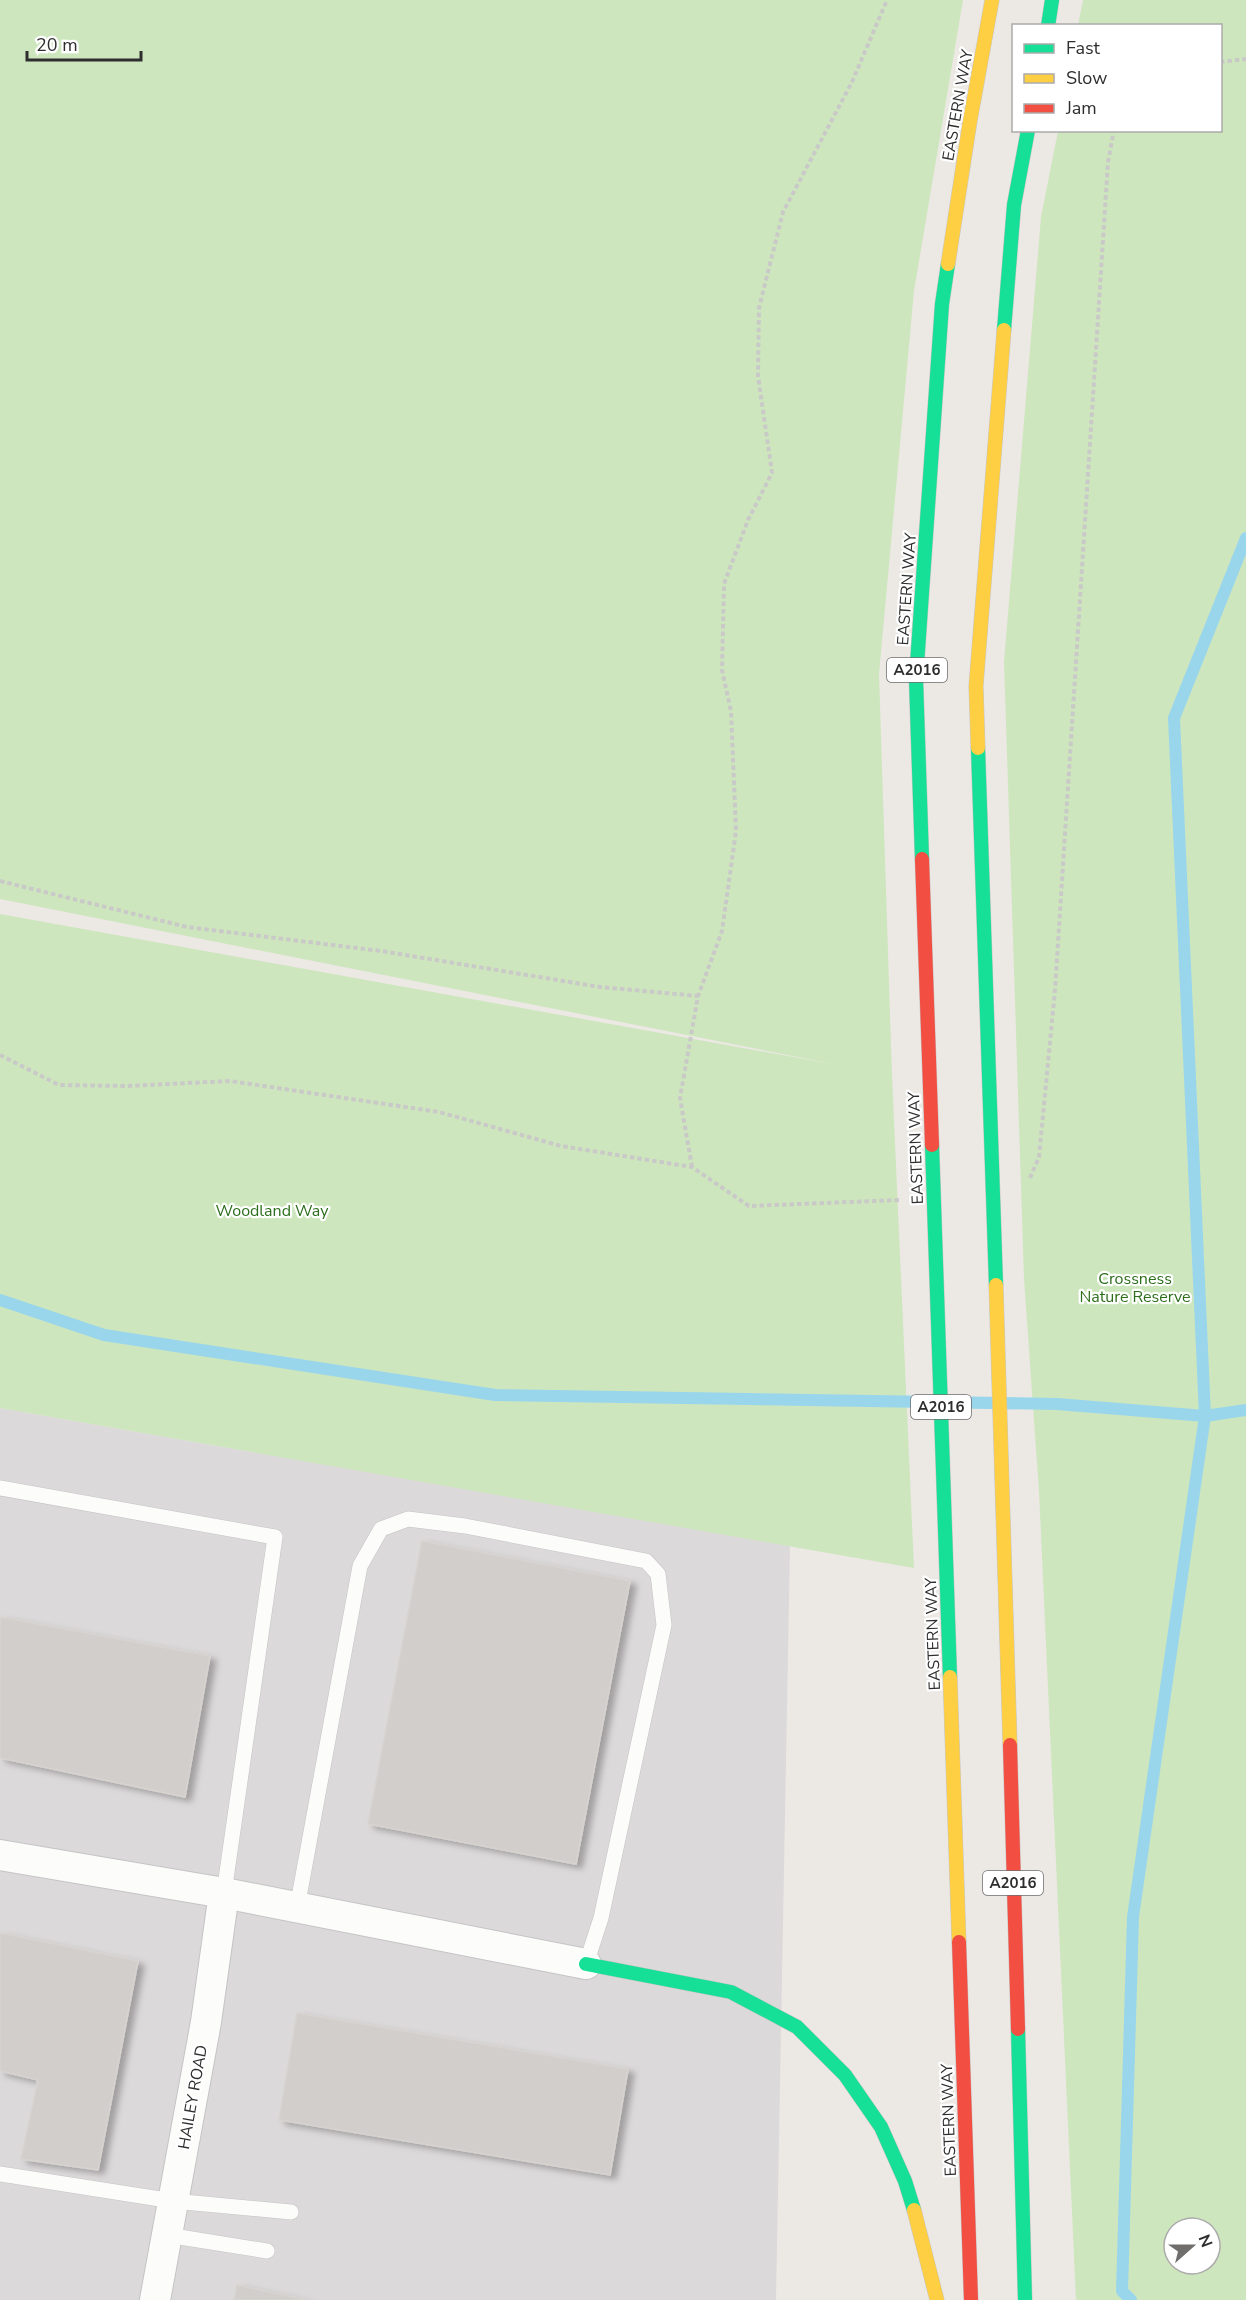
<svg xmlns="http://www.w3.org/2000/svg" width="1246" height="2300" viewBox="0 0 1246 2300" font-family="'Nunito Sans',sans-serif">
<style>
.industrial{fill:#dcd9db}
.green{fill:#cee6be;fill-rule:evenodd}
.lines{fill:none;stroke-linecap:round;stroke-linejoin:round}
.stream{stroke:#99d6ec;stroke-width:12}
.building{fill:#d1cecb;stroke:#d7d4d0;stroke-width:1.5;filter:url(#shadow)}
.lane-casing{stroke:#c5c4c5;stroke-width:16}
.street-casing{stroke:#c5c4c5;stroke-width:32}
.fast-casing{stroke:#c6c5c4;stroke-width:15}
.slow-casing{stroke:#c6c5c4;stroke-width:15}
.jam-casing{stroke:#c6c5c4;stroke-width:15}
.path{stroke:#c9c9c8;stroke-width:4;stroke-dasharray:4.5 3;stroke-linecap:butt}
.lane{stroke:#fcfcfb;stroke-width:15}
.street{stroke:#fcfcfb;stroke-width:30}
.fast{stroke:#16e098;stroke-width:14}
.slow{stroke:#ffcf43;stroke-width:14}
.jam{stroke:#f24e42;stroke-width:14}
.labels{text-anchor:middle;stroke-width:4.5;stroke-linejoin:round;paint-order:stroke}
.shield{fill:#fff;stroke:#6d6d6d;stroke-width:1.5}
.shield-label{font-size:15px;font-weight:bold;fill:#2e2e2e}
.street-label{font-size:16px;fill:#2e2e2e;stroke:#fff}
.park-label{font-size:16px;fill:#2c6e1b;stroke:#fff}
</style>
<defs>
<filter id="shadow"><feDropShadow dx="6" dy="4" stdDeviation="3" flood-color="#0004"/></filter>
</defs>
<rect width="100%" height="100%" fill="#ece8e4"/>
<polygon class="industrial" points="0,1408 790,1546 776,2300 0,2300"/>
<g class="green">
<polygon points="0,0 963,0 914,291 879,674 892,1076 914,1568 0,1408 0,914 838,1065 0,899"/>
<path d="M1083,0H1246V2300H1076L1039,1491L1024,1279L1004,662L1041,217L1058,131L1220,130V26L1078,25ZM1174,2228H1210V2264H1174Z"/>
</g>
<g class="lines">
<g class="stream">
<polyline points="0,1300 104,1335 495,1395 1057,1404 1205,1416 1246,1410"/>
<polyline points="1131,2300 1122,2291 1133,1917 1205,1416 1174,718 1246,538"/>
</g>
</g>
<g class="building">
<polygon points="422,1541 630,1581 576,1864 368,1824"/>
<polygon points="0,1617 210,1656 185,1797 0,1758"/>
<polygon points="0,1933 138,1961 98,2170 21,2159 38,2080 0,2071"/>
<polygon points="297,2013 628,2069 610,2175 279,2120"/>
<polygon points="237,2285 306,2300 234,2300"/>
</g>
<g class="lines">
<g class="lane-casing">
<g id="lane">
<polyline points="0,1488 275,1537 224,1893"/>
<polyline points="297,1908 360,1566 381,1529 408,1519 465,1526 646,1561 658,1574 664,1625 601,1918 586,1964"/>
<polyline points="0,2174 173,2201 291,2212"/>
<polyline points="167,2235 267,2251"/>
</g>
</g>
<g class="street-casing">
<g id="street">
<polyline points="0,1855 224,1893 586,1964"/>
<polyline points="155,2300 206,2022 224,1893"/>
</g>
</g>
<g class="fast-casing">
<g id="fast">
<polyline points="1048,26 1052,0"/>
<polyline points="1004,330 1014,205 1028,130"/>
<polyline points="978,748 996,1285"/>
<polyline points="922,859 916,679 942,304 948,264"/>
<polyline points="932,1145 950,1677"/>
<polyline points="586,1964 731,1992 797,2027 845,2075 881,2127 905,2181 914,2210"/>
<polyline points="1018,2029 1025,2300"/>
</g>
</g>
<g class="slow-casing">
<g id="slow">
<polyline points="948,264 970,121 992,0"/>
<polyline points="978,748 976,686 1004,330"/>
<polyline points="996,1285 1010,1745"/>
<polyline points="950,1677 959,1942"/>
<polyline points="914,2210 937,2300"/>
</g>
</g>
<g class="jam-casing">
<g id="jam">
<polyline points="922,859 932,1145"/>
<polyline points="1010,1745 1018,2029"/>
<polyline points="959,1942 971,2300"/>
</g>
</g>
<g class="path">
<polyline points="1220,62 1246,59"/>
<polyline points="0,881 187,927 381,951 600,987 698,996"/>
<polyline points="0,1055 59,1085 127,1086 230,1081 439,1112 561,1146 692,1167 749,1206 899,1200"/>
<polyline points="692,1167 680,1098 698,996 722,931 736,831 731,711 722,670 724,584 748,520 772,473 758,376 759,308 783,212 852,82 887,0"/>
<polyline points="1030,1178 1039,1157 1055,990 1108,162 1114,130"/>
</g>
<use href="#lane" class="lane"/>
<use href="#street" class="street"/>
<use href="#fast" class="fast"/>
<use href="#slow" class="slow"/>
<use href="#jam" class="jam"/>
</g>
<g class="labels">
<g class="shield">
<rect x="887" y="658" width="60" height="24" rx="4.5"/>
<rect x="911" y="1395" width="60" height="24" rx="4.5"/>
<rect x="983" y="1871" width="60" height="24" rx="4.5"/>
</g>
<g class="shield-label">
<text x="917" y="675">A2016</text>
<text x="941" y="1412">A2016</text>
<text x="1013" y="1888">A2016</text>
</g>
<g class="street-label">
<text transform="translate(957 105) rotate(-80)" y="6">EASTERN WAY</text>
<text transform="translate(906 589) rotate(-86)" y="6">EASTERN WAY</text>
<text transform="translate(915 1148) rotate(-92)" y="6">EASTERN WAY</text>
<text transform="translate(932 1634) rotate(-92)" y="6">EASTERN WAY</text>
<text transform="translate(192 2097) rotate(-80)" y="6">HAILEY ROAD</text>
<text transform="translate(948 2120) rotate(-92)" y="6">EASTERN WAY</text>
</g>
<g class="park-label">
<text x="272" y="1216">Woodland Way</text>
<text x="1135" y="1284">Crossness<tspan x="1135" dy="18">Nature Reserve</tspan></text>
</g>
</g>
<rect x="1012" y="24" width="210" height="108" fill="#ffffff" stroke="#ababab" stroke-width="1.5"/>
<rect x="1024" y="44" width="30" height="9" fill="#16e098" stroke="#ababab" stroke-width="1.5"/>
<text x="1066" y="54" font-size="18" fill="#2e2e2e">Fast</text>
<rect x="1024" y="74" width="30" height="9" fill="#ffcf43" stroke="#ababab" stroke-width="1.5"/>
<text x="1066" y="84" font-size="18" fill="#2e2e2e">Slow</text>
<rect x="1024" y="104" width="30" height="9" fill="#f24e42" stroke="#ababab" stroke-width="1.5"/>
<text x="1066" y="114" font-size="18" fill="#2e2e2e">Jam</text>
<g transform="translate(1192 2246) rotate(69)"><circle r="28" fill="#ffffff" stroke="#ababab" stroke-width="1.5"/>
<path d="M0-4.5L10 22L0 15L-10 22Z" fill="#706f6e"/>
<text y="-9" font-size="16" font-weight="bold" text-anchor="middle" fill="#2e2e2e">N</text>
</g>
<path d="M27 51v9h114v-9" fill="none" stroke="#2e2e2e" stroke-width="3"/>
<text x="36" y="51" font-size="18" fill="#2e2e2e" stroke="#ffffff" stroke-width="4.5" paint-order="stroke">20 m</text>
</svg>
